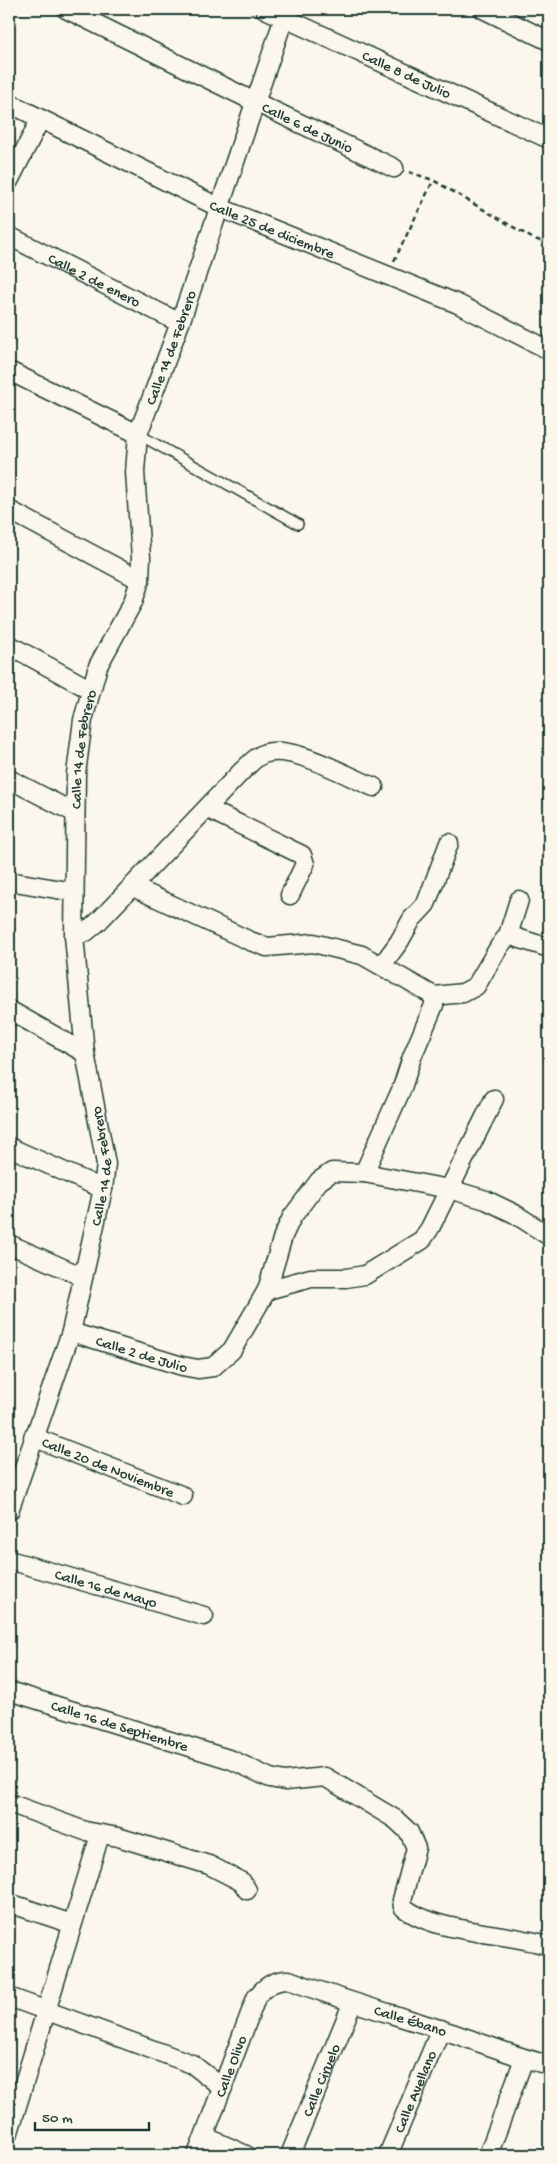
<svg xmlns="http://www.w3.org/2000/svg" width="558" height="2164" viewBox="0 0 558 2164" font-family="'Gochi Hand',sans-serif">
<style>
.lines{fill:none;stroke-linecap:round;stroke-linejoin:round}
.lane-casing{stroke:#1f3d34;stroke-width:12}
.street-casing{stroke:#1f3d34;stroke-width:21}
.path{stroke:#1f3d34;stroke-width:2.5;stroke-dasharray:5 4;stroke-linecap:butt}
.lane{stroke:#fbf7ec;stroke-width:9}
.street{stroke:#fbf7ec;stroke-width:18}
.labels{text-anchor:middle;stroke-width:5;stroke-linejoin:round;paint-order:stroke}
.street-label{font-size:15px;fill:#1f3d34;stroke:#fbf7ec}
</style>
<rect width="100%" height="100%" fill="#fbf7ec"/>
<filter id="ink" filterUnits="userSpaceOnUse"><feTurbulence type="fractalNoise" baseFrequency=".02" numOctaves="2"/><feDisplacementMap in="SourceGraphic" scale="10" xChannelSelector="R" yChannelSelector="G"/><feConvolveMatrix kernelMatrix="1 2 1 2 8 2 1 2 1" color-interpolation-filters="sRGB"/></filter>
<g filter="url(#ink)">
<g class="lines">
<g class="lane-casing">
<polyline id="lane" points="138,434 298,524"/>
</g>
<g class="street-casing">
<g id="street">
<path id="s1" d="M66,9L255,102L394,168"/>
<path id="s2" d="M265,9L549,139"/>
<polyline points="483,9 549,41"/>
<path id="s3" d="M9,103L218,207L458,304L549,350"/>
<polyline points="9,181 40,120"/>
<path id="s4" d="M9,236L180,323"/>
<polyline points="9,371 138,434"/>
<polyline points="9,510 140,580"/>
<polyline points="9,645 91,690"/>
<polyline points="9,779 75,813"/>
<polyline points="208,809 302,855 305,864 303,868 290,895"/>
<polyline points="9,881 74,892"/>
<polyline points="133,887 250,941 267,947 313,943 362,955 434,996 463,993 476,986 499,947 508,935 519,900"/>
<polyline points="508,935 549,948"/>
<path d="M74,936L86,932L98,922L242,771C249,765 254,758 263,754C291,743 346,776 374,787"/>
<polyline points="382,965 399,942 412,919 426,904 449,843"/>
<polyline points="9,1010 85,1053"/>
<polyline points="9,1147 103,1189"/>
<polyline points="364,1173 402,1088 412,1057 434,1005 434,996"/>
<polyline points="9,1244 83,1277"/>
<polyline points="267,1290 311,1278 346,1278 365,1275 422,1240 430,1228 494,1099"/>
<path id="s5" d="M71,1332L182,1366L198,1369L213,1367L232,1350L267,1290L283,1236L292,1217L319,1181L332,1172L364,1173L449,1189L486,1200L515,1214L549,1236"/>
<path id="s6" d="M33,1437L183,1496"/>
<path id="s7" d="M9,1511L71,1332L103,1189L106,1164L85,1053L74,936L76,774L83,720L98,666L133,602L140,580L141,558L135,472L138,434L180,323L287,9"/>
<path id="s8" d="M9,1560L204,1616"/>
<path id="s9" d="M9,1691L232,1760L270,1778L285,1781L325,1777L395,1819L409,1832L416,1848L402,1900L403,1907C436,1934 508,1932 549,1946"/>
<polyline points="9,1803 85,1831 118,1837 209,1865 242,1882 247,1890"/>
<polyline points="9,1903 72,1924"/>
<polyline points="9,1997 192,2064 223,2088"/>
<polyline points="9,2132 100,1835"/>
<polyline points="206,2137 246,2155"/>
<path id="s10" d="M197,2155L256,1998C265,1986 274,1980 289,1980C339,1999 389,2013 439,2029C476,2040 511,2056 549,2065"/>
<path id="s11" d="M290,2155L352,2004"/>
<path id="s12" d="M388,2155L441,2029"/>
<polyline points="488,2155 524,2059"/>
</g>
</g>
<g class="path">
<polyline points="409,172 433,180 532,238 549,244"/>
<polyline points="394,261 433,181"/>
</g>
<use href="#lane" class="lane"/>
<use href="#street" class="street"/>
</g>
</g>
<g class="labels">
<g class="street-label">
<text dy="5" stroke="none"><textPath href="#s2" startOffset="156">Calle 8 de Julio</textPath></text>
<text dy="5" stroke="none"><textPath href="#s1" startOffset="269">Calle 6 de Junio</textPath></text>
<text dy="5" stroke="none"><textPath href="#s3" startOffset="292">Calle 25 de diciembre</textPath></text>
<text dy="5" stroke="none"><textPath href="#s4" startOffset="96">Calle 2 de enero</textPath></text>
<text dy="5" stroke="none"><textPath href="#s7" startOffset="1199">Calle 14 de Febrero</textPath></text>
<text dy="5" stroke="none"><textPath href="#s7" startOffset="779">Calle 14 de Febrero</textPath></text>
<text dy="5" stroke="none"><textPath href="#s7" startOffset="359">Calle 14 de Febrero</textPath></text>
<text dy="5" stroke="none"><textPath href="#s5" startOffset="74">Calle 2 de Julio</textPath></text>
<text dy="5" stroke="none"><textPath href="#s6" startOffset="81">Calle 20 de Noviembre</textPath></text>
<text dy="5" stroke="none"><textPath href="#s8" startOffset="101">Calle 16 de Mayo</textPath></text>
<text dy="5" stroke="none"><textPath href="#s9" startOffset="116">Calle 16 de Septiembre</textPath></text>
<text dy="5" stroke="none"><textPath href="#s10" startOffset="335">Calle Ébano</textPath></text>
<text dy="5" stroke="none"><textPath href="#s10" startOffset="95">Calle Olivo</textPath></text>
<text dy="5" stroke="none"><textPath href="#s11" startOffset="81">Calle Ciruelo</textPath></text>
<text dy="5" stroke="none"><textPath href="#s12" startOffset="69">Calle Avellano</textPath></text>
</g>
</g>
<rect width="558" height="2164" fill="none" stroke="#fbf7ec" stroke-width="30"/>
<rect x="15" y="15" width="528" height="2134" fill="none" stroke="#1f3d34" stroke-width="2" filter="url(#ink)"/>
<path d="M35 2122v8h114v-8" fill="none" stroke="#1f3d34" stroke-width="2.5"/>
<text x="42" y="2122" font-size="15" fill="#1f3d34" stroke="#fbf7ec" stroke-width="4" paint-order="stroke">50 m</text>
</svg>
